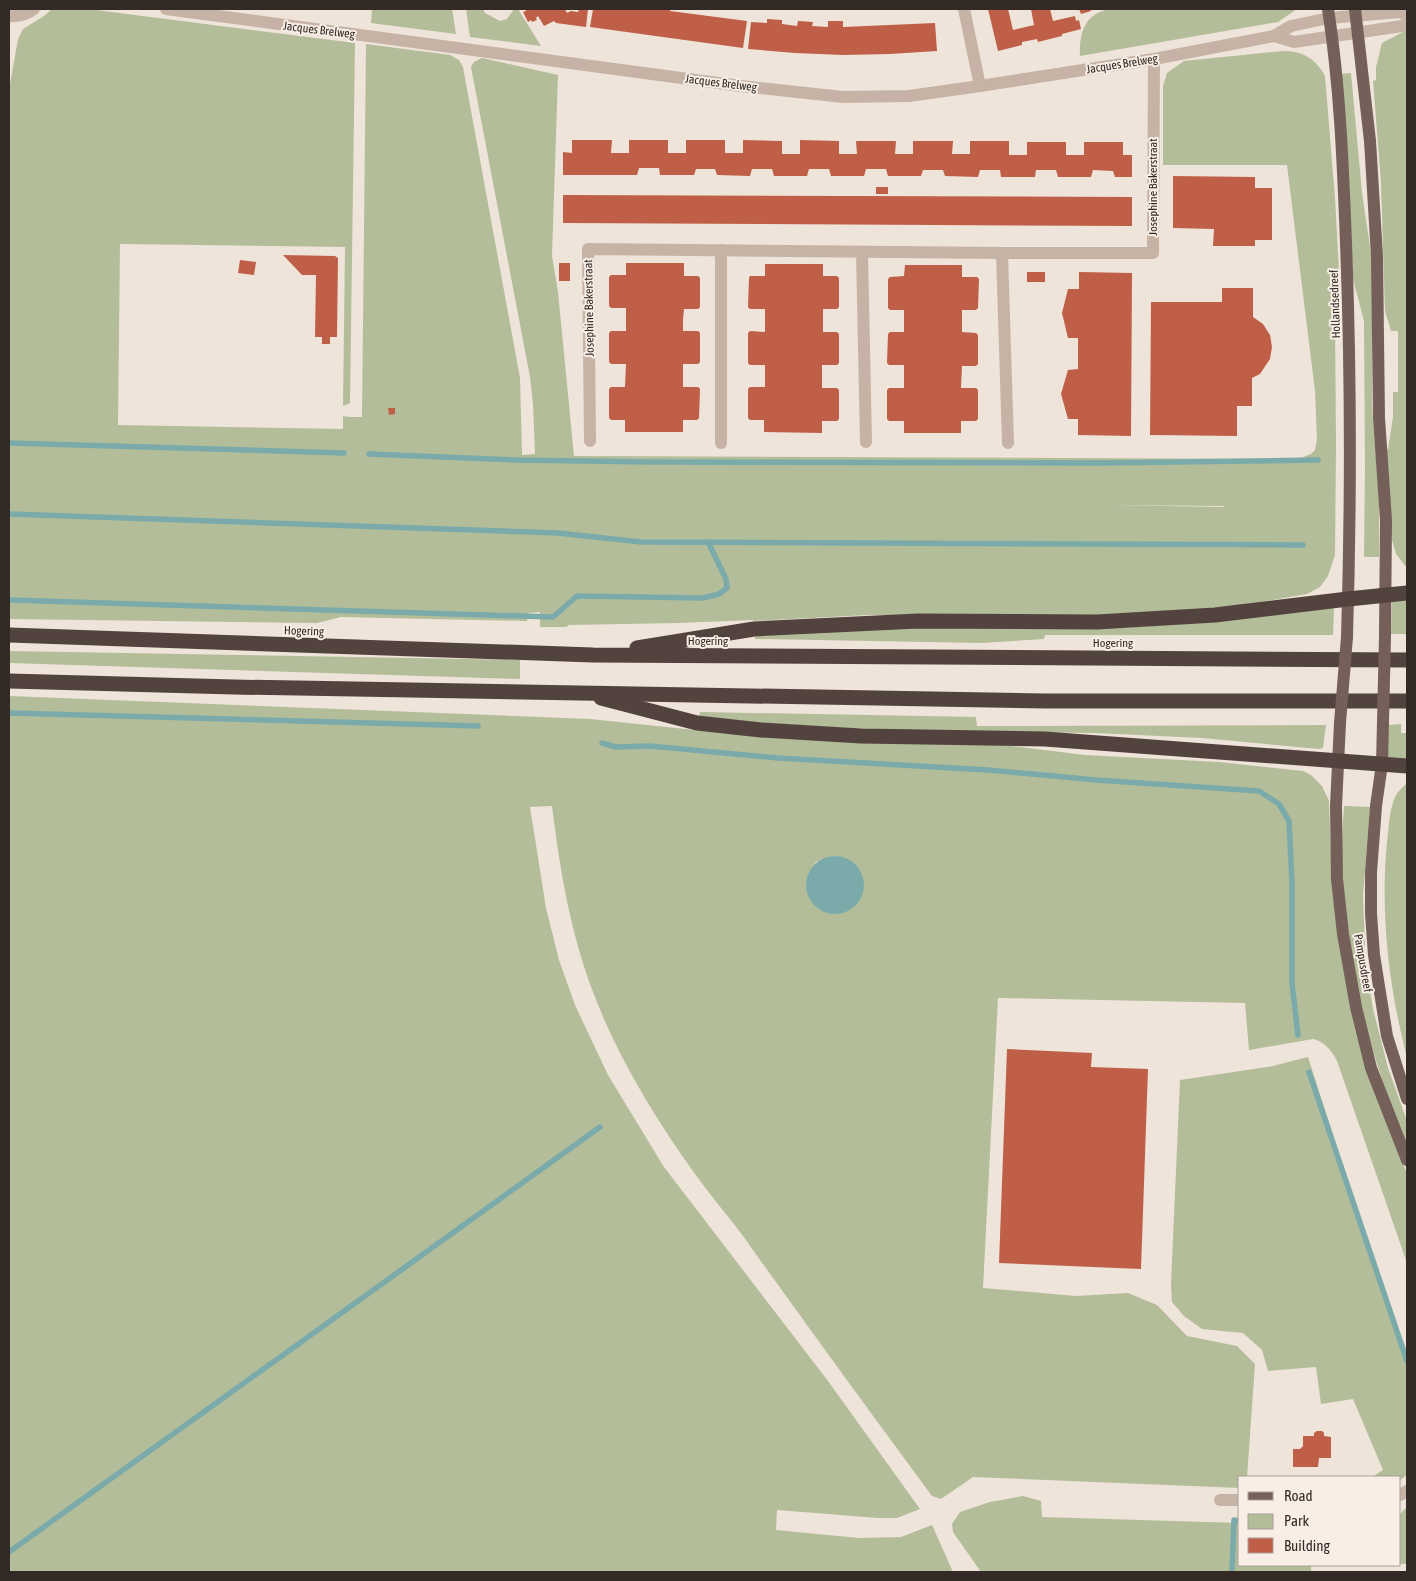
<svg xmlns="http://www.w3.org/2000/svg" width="1416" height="1581" viewBox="0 0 1416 1581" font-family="'Asap Condensed',sans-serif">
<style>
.green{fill:#b3bd9a;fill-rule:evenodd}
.water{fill:#7aabaa}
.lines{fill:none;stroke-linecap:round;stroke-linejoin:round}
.stream{stroke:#7aabaa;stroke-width:5.5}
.building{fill:#bf5f47}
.minor{stroke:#c6b3a6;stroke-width:12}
.major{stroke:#746058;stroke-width:12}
.highway{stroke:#53433e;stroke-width:15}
.major-bridge{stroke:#746058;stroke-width:12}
.labels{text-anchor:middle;stroke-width:4;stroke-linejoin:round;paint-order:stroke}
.street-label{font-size:12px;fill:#332a26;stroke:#f8eee5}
</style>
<rect width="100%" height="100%" fill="#efe4d9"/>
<g class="green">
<path d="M52,9H88L355,43L350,403L343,406L345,247L120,244L118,425L343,429V416L349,417H362L366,44L450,55L459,60L463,67L520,378L522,455L535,454L533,404L530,377L471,67L474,62L482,58L558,75L552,256L558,292L574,456L1291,459L1301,458L1311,454L1315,450L1317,439L1315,391L1287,165H1163V86L1167,73L1184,61L1283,51C1302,50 1316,59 1325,76L1335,198L1340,290L1335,321L1336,444L1335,555L1328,576L1320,587L1307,594L1249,604L1201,610L1125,615H868L753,621V620L679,623L568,625L567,627H540V612L528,613L527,621L341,617L317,623L9,619V90L18,39L23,29L44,16ZM1104,505L1224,506V507Z"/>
<polygon points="372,9 452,9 456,34 371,23"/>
<polygon points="466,9 483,9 485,13 500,21 507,19 514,9 518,9 541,46 470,37"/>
<path d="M1110,9H1297L1278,22L1080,56C1079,33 1084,14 1110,9Z"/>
<polygon points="1407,30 1407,568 1396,554 1392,540 1385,450 1388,449 1393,417 1393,392 1398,392 1398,331 1391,331 1385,311 1381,182 1373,81 1376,80 1376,67 1382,43"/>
<polygon points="1351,73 1362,193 1372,260 1372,407 1379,496 1379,557 1364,557 1365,468 1364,321 1353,279 1349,186 1341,74"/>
<polygon points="1407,600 1407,634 1391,634 1392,602"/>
<path d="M1334,606L1333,635H1045L1044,639L981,643L755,639V635L886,628H1119C1191,625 1262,615 1334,606Z"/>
<polygon points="9,651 520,660 520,679 9,663"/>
<path d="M9,696L590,719L714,732L1003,745L1085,755L1219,762L1303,771L1311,775L1322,786L1329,801L1331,857L1379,1104L1407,1174V1263L1337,1061C1332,1050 1323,1041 1313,1039L1249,1050L1245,1003L998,998L983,1288L1076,1296L1128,1293L1157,1305L1187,1336L1237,1346L1255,1364L1247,1477H1240V1488L973,1477L941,1499L932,1496C868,1409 805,1323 743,1236C729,1217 714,1200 701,1182C660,1126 620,1062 595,997C571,936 560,871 552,806L530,807L546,908L559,960L575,1005L608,1075L664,1167L828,1381L920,1509L897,1518H878L777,1510L776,1530L859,1538L901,1537L932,1525L953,1572H9ZM832,856H838L859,900C848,915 831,917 816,907L808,874L816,862Z"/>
<polygon points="700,712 976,717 977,726 1326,725 1323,748 1319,749 1202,738 1095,733 881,730 762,723 699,716"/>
<polygon points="1401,724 1401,733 1407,733 1407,760 1386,759 1389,725"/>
<path d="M1407,783V1058C1389,988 1380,914 1387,842C1389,827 1389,811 1395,797C1398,791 1403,787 1407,783Z"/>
<path d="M1344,806L1370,807L1363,896L1365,948L1368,979L1373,1009L1388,1068L1407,1121V1145C1370,1061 1345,955 1342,863C1341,844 1343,825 1344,806Z"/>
<polygon points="1308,1057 1407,1366 1407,1475 1400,1480 1400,1477 1372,1477 1383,1470 1353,1399 1321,1404 1316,1367 1268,1371 1262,1350 1243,1333 1202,1329 1184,1316 1172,1302 1171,1284 1180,1080 1273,1066"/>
<polygon points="1023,1496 1041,1501 1042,1517 1240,1523 1240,1565 1311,1565 1311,1572 981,1572 953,1532 952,1524 960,1512 990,1502"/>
<polygon points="1407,1507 1407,1564 1400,1564 1400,1514"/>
</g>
<circle class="water" cx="835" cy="885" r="29"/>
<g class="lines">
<g class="stream">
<polyline points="9,443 344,453"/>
<polyline points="369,454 515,460 652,462 1100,463 1318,460"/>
<polyline points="9,514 558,533 641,542 1303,545"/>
<polyline points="9,600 553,617 577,596 703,598 719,594 727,588 726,579 708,542"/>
<polyline points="9,713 478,726"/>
<polyline points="602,743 616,747 650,746 778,758 988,770 1096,780 1259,791 1279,804 1289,821 1292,884 1292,983 1298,1035"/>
<polyline points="1309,1072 1407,1361"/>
<polyline points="9,1552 600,1127"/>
<polyline points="1232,1572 1234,1520 1240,1521"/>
</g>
</g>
<g class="building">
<polygon points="525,9 565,9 567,13 571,11 578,12 579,9 588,9 586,27 556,23 554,21 544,26 538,16 536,18 537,20 532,22 531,20 528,22 523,12 526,11"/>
<polygon points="593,9 670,9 670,11 747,21 743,48 590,27"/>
<polygon points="988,9 1008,9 1013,30 1034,25 1031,9 1050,9 1053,21 1075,16 1076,21 1079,20 1081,29 1062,34 1062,36 1038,42 1037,39 1022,42 1022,45 998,51"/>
<polygon points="1079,9 1090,9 1091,11 1081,14"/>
<polygon points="767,19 782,20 782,24 797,26 798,21 813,22 812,26 828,27 828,21 843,21 843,27 935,23 937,51 890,54 843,55 795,53 748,49 751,22 767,23"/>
<polygon points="572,140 612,140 611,153 629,153 629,140 668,140 668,153 686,153 686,140 725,140 725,153 743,153 743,140 782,141 782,154 800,154 800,140 839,141 839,154 857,154 856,141 896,141 895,154 913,154 913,141 953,141 952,154 970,154 970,141 1009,141 1009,155 1027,155 1027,142 1066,142 1066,155 1084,155 1084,142 1123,142 1123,155 1132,155 1132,177 1115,177 1113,171 1093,170 1091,177 1058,177 1056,170 1036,170 1035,177 1001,177 1000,170 980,170 978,177 945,176 943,170 923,170 921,176 888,176 886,169 866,169 864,176 831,176 829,169 809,169 807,176 774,176 772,169 752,169 750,176 717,175 715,169 696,169 694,175 660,175 659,168 639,168 637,175 563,175 563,152 572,153"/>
<polygon points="1173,176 1255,177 1255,188 1272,188 1272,240 1255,240 1255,246 1213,246 1214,229 1173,228"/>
<rect x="876" y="187" width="12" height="7"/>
<polygon points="563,195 1132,197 1132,226 563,223"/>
<polygon points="283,255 335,256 338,258 337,337 330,337 330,344 322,344 322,337 315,337 316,275 302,275"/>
<polygon points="240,260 256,262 254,275 238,273"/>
<rect x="559" y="263" width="11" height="18"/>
<polygon points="626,263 684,263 684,276 698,276 700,278 700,307 698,309 684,309 683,320 683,331 698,331 700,333 700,362 698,364 683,364 683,387 698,387 700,389 699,418 697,420 683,420 683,432 625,432 625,420 611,420 609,418 609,389 611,387 625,387 626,364 611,364 609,362 609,333 611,331 626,331 626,308 611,308 609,306 609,277 611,275 626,275"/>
<polygon points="765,264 823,264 823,276 837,276 839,278 839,307 837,309 823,309 823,332 837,332 839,334 839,363 837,365 822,365 822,388 837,388 839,390 839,419 837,421 822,421 822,433 764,432 764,420 750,420 748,418 748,389 750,387 765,387 765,365 750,365 748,363 748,333 750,331 765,332 765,309 750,309 748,307 749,278 750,276 765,276"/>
<polygon points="905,265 962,265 962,277 977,277 979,279 978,308 976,310 962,310 962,332 976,333 978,335 978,364 976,366 962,366 961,388 976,388 978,390 978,419 976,421 961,421 961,433 904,433 904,421 889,421 887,419 887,390 889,388 904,388 904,365 889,365 887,363 888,334 890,332 904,332 904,310 890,310 888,308 888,279 890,277 904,276"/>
<rect x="1027" y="272" width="18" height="10"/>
<polygon points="1079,272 1132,273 1131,436 1078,435 1078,419 1068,419 1061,394 1068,370 1078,369 1078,338 1068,338 1062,313 1068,289 1079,289"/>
<polygon points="1222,288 1253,288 1253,317 1263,324 1270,335 1272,347 1270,359 1260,374 1252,378 1252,406 1237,406 1237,436 1150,435 1151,302 1222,302"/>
<polygon points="388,408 395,408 395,414 389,415"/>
<polygon points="1007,1049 1092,1053 1091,1067 1148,1069 1141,1269 999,1263"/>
<polygon points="1317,1431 1322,1431 1324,1433 1324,1436 1331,1437 1331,1458 1319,1458 1318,1467 1293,1467 1293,1449 1300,1449 1303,1446 1303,1436 1314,1436 1314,1433"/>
</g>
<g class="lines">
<g class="minor">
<polyline points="166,9 741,86 843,97 909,96 980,86 1154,59 1274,36 1291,26 1329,18 1400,12 1407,15"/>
<polyline points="964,9 980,86"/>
<path d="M9,16C19,17 26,15 34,9"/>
<polyline points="1274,36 1294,42 1402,26 1407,23"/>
<polyline points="721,250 721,443"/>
<polyline points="862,252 866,442"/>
<polyline points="1002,253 1008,443"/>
<polyline points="590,441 588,249 1002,253 1153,253 1154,59"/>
<polyline points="1400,1495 1407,1491"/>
<polyline points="1220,1500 1240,1500"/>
</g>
<g class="major">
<path d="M1328,9C1340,86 1343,165 1346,243C1351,374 1351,505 1347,637"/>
<polyline points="1355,9 1370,141 1377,256 1379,418 1386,520 1385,636"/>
<polyline points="1383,722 1382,764 1376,806 1371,872 1371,914 1374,955 1387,1036 1407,1099"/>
<polyline points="1340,723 1336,806 1337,879 1343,934 1356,1007 1371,1068 1407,1160"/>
</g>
<g class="highway">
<polyline points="9,635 593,655 1407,660"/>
<polyline points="637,648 754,629 918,621 1097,622 1215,615 1348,599 1407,593"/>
<polyline points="9,681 234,687 1046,701 1407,701"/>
<polyline points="601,698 697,723 761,730 861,736 1045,739 1407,766"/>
</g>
<g class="major-bridge">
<polyline points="1383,722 1385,636"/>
<polyline points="1340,723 1347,637"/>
</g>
</g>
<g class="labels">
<g class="street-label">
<text transform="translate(319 30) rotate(7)" y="4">Jacques Brelweg</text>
<text transform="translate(1122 64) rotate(-9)" y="4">Jacques Brelweg</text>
<text transform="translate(721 83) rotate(7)" y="4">Jacques Brelweg</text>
<text transform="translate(1153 187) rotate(-90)" y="4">Josephine Bakerstraat</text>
<text transform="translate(1335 304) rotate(-92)" y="4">Hollandsedreef</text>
<text transform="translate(589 308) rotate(-91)" y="4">Josephine Bakerstraat</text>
<text transform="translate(304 631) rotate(2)" y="4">Hogering</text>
<text x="708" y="645">Hogering</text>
<text x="1113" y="647">Hogering</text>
<text transform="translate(1363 963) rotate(80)" y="4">Pampusdreef</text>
</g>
</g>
<rect width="1416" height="1581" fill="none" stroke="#332a26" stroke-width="20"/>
<rect x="1238" y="1476" width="162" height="90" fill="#f8eee5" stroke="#a9a099"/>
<rect x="1248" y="1492" width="25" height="8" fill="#746058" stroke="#a9a099"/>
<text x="1284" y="1501" font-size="15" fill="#332a26">Road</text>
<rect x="1248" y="1514" width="25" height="15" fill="#b3bd9a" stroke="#a9a099"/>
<text x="1284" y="1526" font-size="15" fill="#332a26">Park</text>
<rect x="1248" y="1538" width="25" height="15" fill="#bf5f47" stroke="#a9a099"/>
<text x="1284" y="1551" font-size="15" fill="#332a26">Building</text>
</svg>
